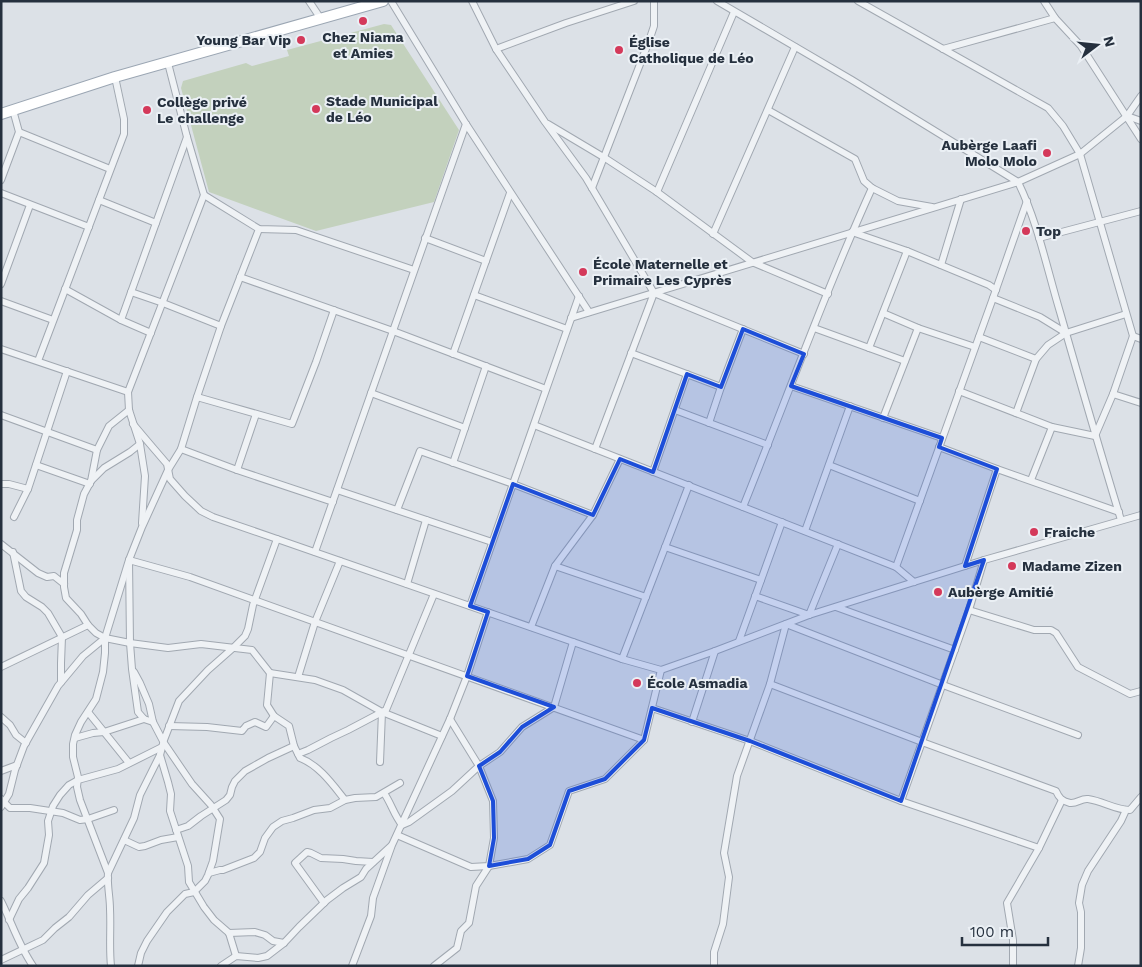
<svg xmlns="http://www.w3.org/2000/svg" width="1142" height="967" viewBox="0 0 1142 967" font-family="'Work Sans',sans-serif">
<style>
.green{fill:#c3d1bd}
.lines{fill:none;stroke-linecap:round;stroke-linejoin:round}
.street-casing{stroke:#a1a8b1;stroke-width:8}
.primary-casing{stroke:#9ba6b3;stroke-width:12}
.street{stroke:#eff2f5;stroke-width:6}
.primary{stroke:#fff;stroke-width:10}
.marked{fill:#1d4ed8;fill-opacity:0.2;stroke:#1d4ed8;stroke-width:4;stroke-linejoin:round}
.poi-dot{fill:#d4395a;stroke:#ebf0f5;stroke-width:2}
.labels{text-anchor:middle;stroke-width:4;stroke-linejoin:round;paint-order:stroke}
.poi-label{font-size:14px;font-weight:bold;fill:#25303e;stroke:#ebf0f5;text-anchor:start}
</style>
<rect width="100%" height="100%" fill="#dce1e7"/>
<polygon class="green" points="384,24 391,25 459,130 434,202 316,231 209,192 181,88 183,81 246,63 252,66 289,56 287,50"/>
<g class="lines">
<g class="street-casing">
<g id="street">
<polyline points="309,1 321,19"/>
<polyline points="391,1 466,124 589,312"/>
<polyline points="472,1 496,49 545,122 586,178 654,293 804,354"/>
<path d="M717,1L852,80L1018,182C1038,223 1047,269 1060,312C1080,382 1100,451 1121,520"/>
<polyline points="858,1 1048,108 1063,126 1080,154 1133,336 1113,394 1095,436 1052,427 959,391"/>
<polyline points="1044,1 1055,18 1081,46 1141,139"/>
<polyline points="496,49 566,23 634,1"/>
<polyline points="943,49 1055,18"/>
<polyline points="768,110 855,159 864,181 872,188 898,201 932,207"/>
<polyline points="1127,116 1141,121"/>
<polyline points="548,124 605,158 657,192 752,262 828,294"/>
<polyline points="19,132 110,169"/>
<polyline points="1,180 19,132 13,110"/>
<polyline points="592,188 649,41 654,26 654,1"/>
<polyline points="657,192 734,12"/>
<polyline points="1,193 89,227"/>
<polyline points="204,195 259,229 296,230 414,270"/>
<polyline points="99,200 156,223"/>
<polyline points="852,232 907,251 989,285 996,290"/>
<polyline points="713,234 795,47"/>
<polyline points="425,238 486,261"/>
<polyline points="1039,238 1141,211"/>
<polyline points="941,265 961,199"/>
<polyline points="240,277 393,331 546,389"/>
<polyline points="1,284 30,205"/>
<polyline points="65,289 121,320 151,333"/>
<polyline points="131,292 163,303 221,326"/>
<polyline points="474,295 567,329"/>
<polyline points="993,298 1040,317 1066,333"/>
<polyline points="1,301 53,320"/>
<polyline points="883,313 918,328 975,347"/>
<polyline points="571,318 1018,182 1080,154 1127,116 1141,96"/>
<polyline points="121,320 187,137"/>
<polyline points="814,328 905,361"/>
<polyline points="1133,336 1141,339"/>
<polyline points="979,337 1036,359"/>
<polyline points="869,348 907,251"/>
<polyline points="1,349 128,392"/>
<polyline points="631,353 721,387"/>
<polyline points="453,354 510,193"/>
<polyline points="38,361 124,134 124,119 115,77"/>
<polyline points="791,386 942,438"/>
<polyline points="371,393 465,428"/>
<polyline points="1113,394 1141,403"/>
<polyline points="197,397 292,424 316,362 334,310"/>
<polyline points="675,410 768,445"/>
<polyline points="1016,413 1036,359 1048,345 1066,333 1126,314"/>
<polyline points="1,415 97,450"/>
<polyline points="883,418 918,328"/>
<polyline points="709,423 721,387 743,329"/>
<polyline points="133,424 149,443 167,464 170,479 185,496 201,511 213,517 277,539 622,659 661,670 715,651 809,615 984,560 1141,515"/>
<polyline points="534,425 896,567 914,582"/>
<polyline points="939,447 997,469 1119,512"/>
<polyline points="181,449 237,470 333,502"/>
<polyline points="595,449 654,293"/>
<polyline points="453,463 486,366"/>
<polyline points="36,465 90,484"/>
<polyline points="829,465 920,501"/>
<polyline points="237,470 256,414"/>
<polyline points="653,472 687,374"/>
<polyline points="1031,480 1052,427"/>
<polyline points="91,481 97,450 109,426 129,410"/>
<polyline points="1,484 9,484 28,489"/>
<polyline points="337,490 492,542"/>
<path d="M743,507C786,400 825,292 872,188"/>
<polyline points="397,510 420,451 513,484 593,515"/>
<polyline points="14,517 28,489 67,371"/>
<polyline points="142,523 145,476 140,444 129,410 128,392 204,195 187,137 168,63"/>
<polyline points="805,531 850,406"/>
<polyline points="1,544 38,573 47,577 54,576 64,584"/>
<polyline points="665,547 761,580"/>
<polyline points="13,552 21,591 26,597 42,607 48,613 62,637 61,663 61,682"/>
<polyline points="315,552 466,124"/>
<polyline points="555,566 646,597"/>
<polyline points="965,566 997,469"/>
<polyline points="896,567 993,298 1027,201"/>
<polyline points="407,584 426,520"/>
<polyline points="755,596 809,615 838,544"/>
<polyline points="470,606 579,296"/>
<polyline points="836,607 955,650"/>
<polyline points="969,610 1034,630 1051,630 1056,633 1078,667 1130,694 1141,691"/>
<polyline points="88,625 81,614 66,598 64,587 64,573 77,530 77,520 84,494 91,481 104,468 130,452 140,444"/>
<polyline points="531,627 555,566 593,515 620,459"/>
<polyline points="105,638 105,653 103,672 96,699 81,722 75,735 73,744 73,757 78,777 77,787 80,800 108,873"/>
<polyline points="739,641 782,522"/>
<polyline points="622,659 689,485"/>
<polyline points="1,667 88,625 96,633 105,638 130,643 168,648 201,644 252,650 270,673 315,680 343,690 382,712 442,736"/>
<polyline points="134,672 140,683 149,704 153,722 164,743 192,784 211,805 220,819 213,861 208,875 205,881 194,892 185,894 167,912 147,941 141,953 138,966"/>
<path d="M270,673L267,705L274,716L289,726L294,746L300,758C319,765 333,785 345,800"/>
<polyline points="298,677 315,622 340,561"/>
<path d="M770,684L922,742L1056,791C1059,798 1062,801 1070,803C1077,804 1081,798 1088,799C1103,801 1115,810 1130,810L1141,797"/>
<polyline points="652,708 750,741 901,801 1039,848"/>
<polyline points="88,712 129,763"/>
<polyline points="1,717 10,725 16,735 26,743"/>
<polyline points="153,722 144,719 138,712 132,669 130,643 129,560 190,577 644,740"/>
<polyline points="692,722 715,651"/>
<polyline points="169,726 207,727 242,731 246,726 255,722 266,727 274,716"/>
<polyline points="75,738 93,733 104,732 144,719"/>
<polyline points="298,754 308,750 331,738 348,730 386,710 434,594"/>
<polyline points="160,755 168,782 171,794 170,811 188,866 189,882 204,907 214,920 229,933 236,956"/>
<polyline points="380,762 382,712"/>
<polyline points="1,771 17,765"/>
<path d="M384,793C391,803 394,815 402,825L409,822L452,791L479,766L500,752L522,727L554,707L573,642"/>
<polyline points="1,799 10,808 30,808 63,813 80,820 88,819 114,810"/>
<polyline points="901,801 969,610 984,560"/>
<polyline points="1,807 9,794 15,770 24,746 58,686 83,656 105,638 129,560 142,527 168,470 181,449 197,397 221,326 259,229"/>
<polyline points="176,830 188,826 201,816 226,800 230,795 232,787 235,781 245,771 268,758 294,746"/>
<polyline points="397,835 471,867 489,866 528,859 550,845 569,791 605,779 644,740 661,670"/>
<polyline points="124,840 139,847 145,846 161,840 178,837"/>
<polyline points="209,873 220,870 223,870 254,858 260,852 265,838 273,827 282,821 293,818 314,810 330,808 345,800 355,798 376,797 400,783"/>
<path d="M1,901C12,923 19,946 33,966"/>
<polyline points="324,903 295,863 307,852 311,853 321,858 343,859 356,861 373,862"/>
<polyline points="9,920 19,899 28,888 44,863 49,835 48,821 53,806 60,795 69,785 78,780 118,769 162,747"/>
<polyline points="229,933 255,932 265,935 273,941 284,943"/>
<polyline points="1,960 43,940 55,928 69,917 88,895 108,878"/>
<path d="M111,966C109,947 111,928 110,909C110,897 107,885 108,873L134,818L140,795L160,755L164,740L179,701L208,670L233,648L245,636L248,629L253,605L277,539"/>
<polyline points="221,966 236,956 258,958 267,956 284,943 299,927 327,900 343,888 361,877 366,869 391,846"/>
<polyline points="352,966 371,916 373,898 392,845 450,719 467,676 488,612"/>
<polyline points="434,966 457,948 461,931 469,923 476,886 489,866 494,838 493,801 479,766 450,719"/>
<polyline points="714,966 714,952 723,924 729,877 724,853 737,776 770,684 786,624 943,685 1078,735"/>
<polyline points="1013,966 1013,940 1007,903 1039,848 1062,800"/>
<polyline points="1078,966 1081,948 1081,912 1079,903 1082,885 1088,871 1121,821 1126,810"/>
</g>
</g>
<g class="primary-casing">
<polyline id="primary" points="1,114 115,77 383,1"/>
</g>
<use href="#street" class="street"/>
<use href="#primary" class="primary"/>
</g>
<path class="marked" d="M743,329L804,354L791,386L942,438L939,447L997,469L965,566L984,560L901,801L750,741L652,708L644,740L605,779L569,791L550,845L528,859L489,866L494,838L493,801L479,766L500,752L522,727L554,707L467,676L488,612L470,606L513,484L593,515L620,459L653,472L687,374L721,387Z"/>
<g class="poi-dot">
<circle cx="363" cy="21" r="5"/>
<circle cx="301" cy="40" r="5"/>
<circle cx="619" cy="50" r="5"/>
<circle cx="316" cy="109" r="5"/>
<circle cx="147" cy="110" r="5"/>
<circle cx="1047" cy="153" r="5"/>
<circle cx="1026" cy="231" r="5"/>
<circle cx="583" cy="272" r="5"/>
<circle cx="1034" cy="532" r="5"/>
<circle cx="1012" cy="566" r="5"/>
<circle cx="938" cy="592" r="5"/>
<circle cx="637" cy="683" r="5"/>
</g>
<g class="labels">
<g class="poi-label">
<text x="363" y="42" text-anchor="middle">Chez Niama<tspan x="363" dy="16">et Amies</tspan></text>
<text x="291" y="45" text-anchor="end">Young Bar Vip</text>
<text x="629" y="47">Église<tspan x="629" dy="16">Catholique de Léo</tspan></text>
<text x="326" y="106">Stade Municipal<tspan x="326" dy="16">de Léo</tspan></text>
<text x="157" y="107">Collège privé<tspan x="157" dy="16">Le challenge</tspan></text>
<text x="1037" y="150" text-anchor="end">Aubèrge Laafi<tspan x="1037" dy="16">Molo Molo</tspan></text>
<text x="1036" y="236">Top</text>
<text x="593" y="269">École Maternelle et<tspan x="593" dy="16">Primaire Les Cyprès</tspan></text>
<text x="1044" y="537">Fraiche</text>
<text x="1022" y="571">Madame Zizen</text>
<text x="948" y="597">Aubèrge Amitié</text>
<text x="647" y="688">École Asmadia</text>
</g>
</g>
<rect width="1142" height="967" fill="none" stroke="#25303e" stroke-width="5"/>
<g transform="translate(1097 45) rotate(74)" stroke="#ebf0f5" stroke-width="4" paint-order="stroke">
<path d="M0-4L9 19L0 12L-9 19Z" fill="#25303e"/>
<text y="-8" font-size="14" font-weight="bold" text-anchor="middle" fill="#25303e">N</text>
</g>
<path d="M962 937v8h86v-8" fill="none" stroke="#25303e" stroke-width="2.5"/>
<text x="970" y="937" font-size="15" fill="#25303e" stroke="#ebf0f5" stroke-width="4" paint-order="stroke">100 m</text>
</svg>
